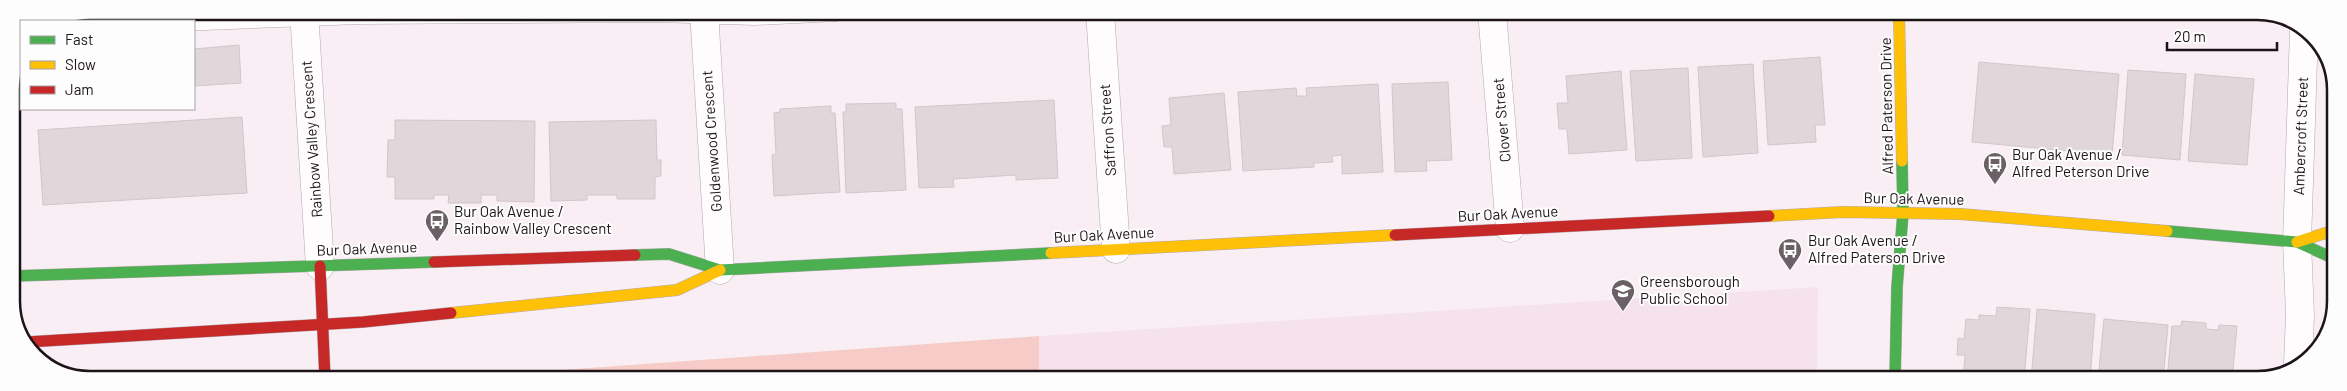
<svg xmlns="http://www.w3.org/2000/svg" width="2347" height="391" viewBox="0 0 2347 391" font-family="Barlow,sans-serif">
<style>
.built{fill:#f6e2ed}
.green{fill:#f7cbc7}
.building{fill:#e1d6da;stroke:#d1c6ca}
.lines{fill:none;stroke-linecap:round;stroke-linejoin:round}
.lane-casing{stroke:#b2a8ae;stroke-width:21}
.street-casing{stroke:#b2a8ae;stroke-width:29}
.fast-casing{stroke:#b2a8ae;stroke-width:12}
.slow-casing{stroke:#b2a8ae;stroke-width:12}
.jam-casing{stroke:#b2a8ae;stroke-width:12}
.lane{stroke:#fefcfd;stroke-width:20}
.street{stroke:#fefcfd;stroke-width:28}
.fast{stroke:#4caf50;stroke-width:11}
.slow{stroke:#ffc107;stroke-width:11}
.jam{stroke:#c62828;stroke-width:11}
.labels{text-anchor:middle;stroke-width:4;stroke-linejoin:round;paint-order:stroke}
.street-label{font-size:15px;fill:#1d1419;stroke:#fdfdfd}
.poi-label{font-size:15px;fill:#1d1419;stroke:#fdfdfd;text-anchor:start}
.rim{fill:none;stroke:#1d1419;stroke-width:2.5}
</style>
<rect width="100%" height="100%" fill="#f9eef4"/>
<polygon class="built" points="1818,287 1817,380 1039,379 1039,336"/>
<polygon class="green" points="1039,336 1039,379 436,379"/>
<g class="building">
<polygon points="239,45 241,83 194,86 194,49"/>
<polygon points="1820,57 1825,125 1815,125 1816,142 1768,145 1763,61"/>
<polygon points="1979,62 2119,74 2112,155 1972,142"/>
<polygon points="1753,64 1758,153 1703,157 1698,67"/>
<polygon points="1688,68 1692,158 1636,161 1630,71"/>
<polygon points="2128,70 2186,74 2180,160 2122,155"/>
<polygon points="1621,71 1627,150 1569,154 1567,129 1559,129 1557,103 1568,103 1566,76"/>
<polygon points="2195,74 2254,79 2247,165 2188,161"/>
<polygon points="1448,82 1452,160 1426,161 1427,171 1395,172 1392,84"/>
<polygon points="1378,84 1383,172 1342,174 1342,155 1332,156 1333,162 1314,163 1314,167 1243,171 1238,92 1296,88 1297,96 1307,96 1306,88"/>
<polygon points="1224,93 1231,170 1174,174 1172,147 1164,147 1162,126 1171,125 1169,98"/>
<polygon points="1054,100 1058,178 1016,180 1016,175 953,179 954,187 919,188 915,107"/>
<polygon points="896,103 896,109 902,109 906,190 846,193 843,112 846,112 846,104"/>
<polygon points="831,106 831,113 835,113 840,192 774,196 772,155 776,154 774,113 780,112 780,109"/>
<polygon points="242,117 247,193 43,205 38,130"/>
<polygon points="395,120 535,121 534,202 497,201 497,195 481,195 481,203 448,203 449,195 434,195 434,199 395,199 395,177 387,177 388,140 395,140"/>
<polygon points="656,120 657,160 661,160 661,176 655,177 655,199 617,199 617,195 587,195 587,200 551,201 549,122"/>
<polygon points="1997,307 2030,309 2024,380 1963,380 1965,355 1957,355 1958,338 1964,339 1966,319 1979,320 1979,315 1996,316"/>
<polygon points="2037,309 2095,314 2090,380 2031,380"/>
<polygon points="2104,319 2168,325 2163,380 2098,380"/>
<polygon points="2182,321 2206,323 2206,329 2218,330 2219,325 2237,326 2232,380 2167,380 2172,326 2181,326"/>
</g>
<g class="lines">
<g class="lane-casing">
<g id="lane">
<polyline points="72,19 76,21"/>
<polyline points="178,21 359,14 658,12 755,15 837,11"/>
</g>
</g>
<g class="street-casing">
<g id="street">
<polyline points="304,11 320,266"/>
<polyline points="704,11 720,270"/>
<polyline points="1100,12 1116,249"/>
<polyline points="1492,12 1510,228"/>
<polyline points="2298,364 2300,315 2297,242 2304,30"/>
</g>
</g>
<g class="fast-casing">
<g id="fast">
<polyline points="2167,231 2297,242 2335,259"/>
<polyline points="635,255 669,254 720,270 1051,253"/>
<polyline points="13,276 434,262"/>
<polyline points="1895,380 1897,287 1903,213 1902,161"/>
</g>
</g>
<g class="slow-casing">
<g id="slow">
<polyline points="1899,12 1902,161"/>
<polyline points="1769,216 1843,212 1960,214 2167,231"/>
<polyline points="2297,242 2335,230"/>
<polyline points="1051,253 1395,235"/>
<polyline points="451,313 677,290 720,270"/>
</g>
</g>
<g class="jam-casing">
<g id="jam">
<polyline points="1395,235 1769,216"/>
<polyline points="434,262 635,255"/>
<polyline points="320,266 325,379"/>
<polyline points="27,342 363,322 451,313"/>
</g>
</g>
<use href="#lane" class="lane"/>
<use href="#street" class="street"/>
<use href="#fast" class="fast"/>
<use href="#slow" class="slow"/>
<use href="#jam" class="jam"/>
</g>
<defs>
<g id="bus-pin" transform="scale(1.25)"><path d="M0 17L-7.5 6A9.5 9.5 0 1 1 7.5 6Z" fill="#6a6066" stroke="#fdfdfd"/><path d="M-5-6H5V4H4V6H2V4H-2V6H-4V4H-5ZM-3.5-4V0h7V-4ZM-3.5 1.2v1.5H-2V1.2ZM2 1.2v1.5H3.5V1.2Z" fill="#fff"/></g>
<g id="school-pin" transform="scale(1.25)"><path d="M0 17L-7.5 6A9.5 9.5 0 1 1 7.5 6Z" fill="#6a6066" stroke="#fdfdfd"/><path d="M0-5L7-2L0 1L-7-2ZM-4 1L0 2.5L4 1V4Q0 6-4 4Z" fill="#fff"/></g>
</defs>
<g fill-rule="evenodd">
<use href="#bus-pin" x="1995" y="164"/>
<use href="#bus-pin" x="437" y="221"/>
<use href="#bus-pin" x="1790" y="250"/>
<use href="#school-pin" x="1623" y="291"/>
</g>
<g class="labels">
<g class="street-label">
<text transform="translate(1887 106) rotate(-91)" y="5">Alfred Paterson Drive</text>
<text transform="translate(1502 120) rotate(-95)" y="5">Clover Street</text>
<text transform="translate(1108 130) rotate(-94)" y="5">Saffron Street</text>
<text transform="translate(2301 136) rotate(-88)" y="5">Ambercroft Street</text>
<text transform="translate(312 139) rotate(-94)" y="5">Rainbow Valley Crescent</text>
<text transform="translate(712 141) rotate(-94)" y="5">Goldenwood Crescent</text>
<text transform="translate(1914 199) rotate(1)" y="5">Bur Oak Avenue</text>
<text transform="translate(1508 214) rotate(-3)" y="5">Bur Oak Avenue</text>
<text transform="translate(1104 235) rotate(-3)" y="5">Bur Oak Avenue</text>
<text transform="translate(367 249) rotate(-2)" y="5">Bur Oak Avenue</text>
</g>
<g class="poi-label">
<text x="2012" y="160">Bur Oak Avenue /<tspan x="2012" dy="17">Alfred Peterson Drive</tspan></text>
<text x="454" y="217">Bur Oak Avenue /<tspan x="454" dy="17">Rainbow Valley Crescent</tspan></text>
<text x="1808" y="246">Bur Oak Avenue /<tspan x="1808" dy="17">Alfred Paterson Drive</tspan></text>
<text x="1640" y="287">Greensborough<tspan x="1640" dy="17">Public School</tspan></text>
</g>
</g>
<path d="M0 0H2347V391H0ZM90 20H2257A70 70 0 0 1 2327 90V301A70 70 0 0 1 2257 371H90A70 70 0 0 1 20 301V90A70 70 0 0 1 90 20Z" fill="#fdfdfd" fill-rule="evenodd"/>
<path class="rim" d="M90 20H2257A70 70 0 0 1 2327 90V301A70 70 0 0 1 2257 371H90A70 70 0 0 1 20 301V90A70 70 0 0 1 90 20Z"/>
<rect x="20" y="20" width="175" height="90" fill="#fdfdfd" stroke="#a3a0a2"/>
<rect x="30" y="36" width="25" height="8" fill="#4caf50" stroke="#a3a0a2"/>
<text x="65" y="45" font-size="15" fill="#1d1419">Fast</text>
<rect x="30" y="61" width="25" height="8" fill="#ffc107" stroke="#a3a0a2"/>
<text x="65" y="70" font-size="15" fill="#1d1419">Slow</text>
<rect x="30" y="86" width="25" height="8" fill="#c62828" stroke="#a3a0a2"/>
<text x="65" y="95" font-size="15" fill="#1d1419">Jam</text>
<path d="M2167 42v8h110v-8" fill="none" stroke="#1d1419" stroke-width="2.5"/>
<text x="2174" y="42" font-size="15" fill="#1d1419" stroke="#fdfdfd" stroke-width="4" paint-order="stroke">20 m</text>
</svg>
